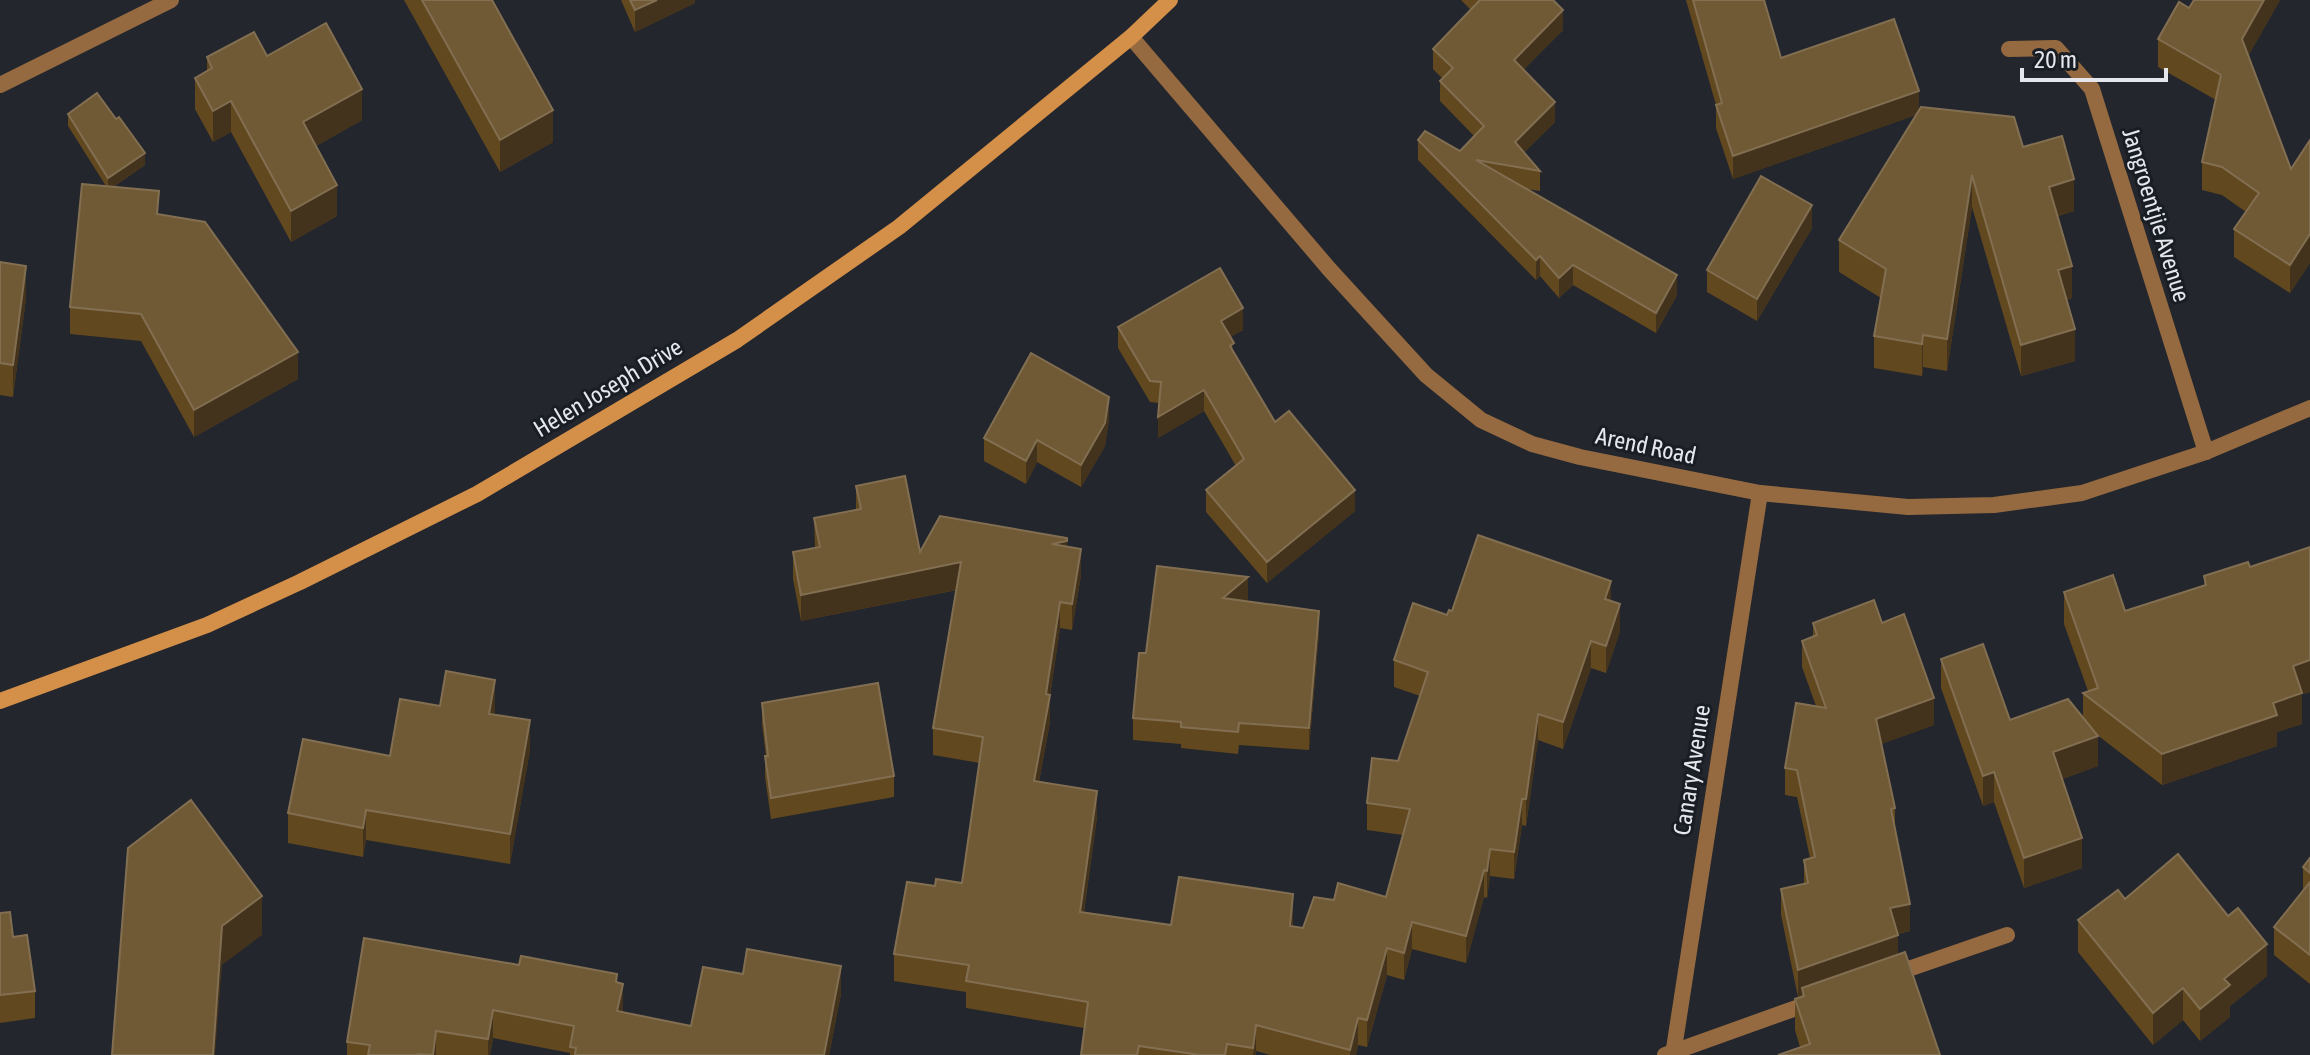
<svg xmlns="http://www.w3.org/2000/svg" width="2310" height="1055" viewBox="0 0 2310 1055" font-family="'Asap Condensed',sans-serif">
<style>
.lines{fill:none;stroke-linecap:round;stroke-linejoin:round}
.street{stroke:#956a40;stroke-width:16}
.secondary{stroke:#d48f49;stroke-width:16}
.wall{fill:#62481f}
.shaded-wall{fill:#43331c}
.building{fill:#705935;stroke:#826f52;stroke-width:2}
.labels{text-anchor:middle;stroke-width:6;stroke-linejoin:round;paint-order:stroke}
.street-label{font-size:24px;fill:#e5e7ec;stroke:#191d24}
</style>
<rect width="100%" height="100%" fill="#23262d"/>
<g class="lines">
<g class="street">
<polyline points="1131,37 1330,270 1426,375 1481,420 1532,444 1580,457 1760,493 1908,507 1994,505 2082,493 2206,452 2310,408"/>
<polyline points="2009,49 2056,48 2092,89 2206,452"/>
<polyline points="0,85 171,0"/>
<polyline points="1891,975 2007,935"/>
<polyline points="1665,1055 1813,1002"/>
<polyline points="1673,1055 1760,493"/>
</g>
<polyline class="secondary" points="0,701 207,625 300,582 477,494 737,340 899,227 1131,37 1170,0"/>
</g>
<g class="wall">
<polygon points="404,0 492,0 553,142 500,172"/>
<polygon points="621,0 695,0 695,3 635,32"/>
<polygon points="1461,0 1553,0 1563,30 1523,70 1555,122 1524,152 1540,171 1540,191 1526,189 1677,295 1656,333 1573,285 1559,298 1540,276 1536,280 1418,160 1418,140 1460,151 1474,136 1440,101 1440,81 1442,78 1433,69 1433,49 1471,10"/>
<polygon points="1686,0 1764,0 1781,58 1919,110 2023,147 2074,211 2058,216 2072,298 2067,300 2075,361 2021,376 1972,207 1947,371 1923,367 1922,376 1874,368 1874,336 1881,298 1839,272 1839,240 1916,115 1733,179 1716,128 1716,105"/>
<polygon points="2194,0 2280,0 2248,56 2291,169 2310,140 2310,263 2290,293 2234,257 2234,229 2246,212 2222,195 2202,190 2202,162 2216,100 2158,67 2158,39 2189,8"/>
<polygon points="267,56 362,120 316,146 337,216 291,242 231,132 213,142 195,109 195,78 207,71 207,57"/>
<polygon points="68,114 145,165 113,187 159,214 298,379 194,437 141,341 70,334 70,307 106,186 68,126"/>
<polygon points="1812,228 1757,321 1707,292 1707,270"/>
<polygon points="0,262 26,298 13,397 0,395"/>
<polygon points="1118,327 1243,330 1230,337 1234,354 1275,422 1355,511 1267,583 1206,512 1206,490 1236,466 1204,411 1158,438 1159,403 1150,402 1118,348"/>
<polygon points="1109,419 1105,446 1081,487 1037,462 1026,484 984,461 984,438"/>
<polygon points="856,486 920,552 1067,546 1081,575 1072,630 1060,628 1050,696 1050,722 1039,782 1097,817 1084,912 1171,925 1293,920 1293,926 1303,928 1334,900 1386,897 1403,835 1367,830 1367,803 1398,761 1420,696 1394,687 1394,660 1452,611 1611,602 1620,631 1606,673 1591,668 1563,749 1538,740 1526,826 1522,825 1514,879 1490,876 1487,898 1484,897 1466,963 1412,949 1404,980 1387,975 1367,1047 1358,1045 1356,1055 1270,1055 1256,1051 1256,1055 1081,1055 1084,1028 966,1008 966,992 894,981 894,954 935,886 962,883 980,763 933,755 933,728 957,590 801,621 793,579 793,552 815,548 814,518 856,510"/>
<polygon points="2310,547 2310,692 2302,694 2302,724 2277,732 2277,746 2162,785 2096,734 2098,766 2062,779 2082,868 2024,888 1994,802 1983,806 1941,688 1941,659 2010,720 2083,718 2083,693 2088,691 2064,624 2064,592 2125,611 2204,585 2204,576 2250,567"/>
<polygon points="1248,599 1246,601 1319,633 1309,750 1239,745 1238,754 1181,748 1181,744 1133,740 1133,718 1146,653"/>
<polygon points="1813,623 1882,623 1934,725 1881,744 1895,808 1895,827 1910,931 1898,934 1898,954 1940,1055 1800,1047 1795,1030 1795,999 1802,997 1802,995 1798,997 1781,915 1781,889 1804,884 1804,860 1810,858 1797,797 1785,795 1785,768 1816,706 1802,667 1802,641 1813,636"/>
<polygon points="762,703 894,776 894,797 771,819 765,777 765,756 766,756 762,724"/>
<polygon points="440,706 495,709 494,715 530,750 510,864 366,840 363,857 288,843 288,813 390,756"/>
<polygon points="2310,858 2310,984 2274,955 2274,927 2303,890 2303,867"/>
<polygon points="2125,899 2267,976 2230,1006 2230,1017 2200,1041 2183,1020 2153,1045 2078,952 2078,920"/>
<polygon points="0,913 13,937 35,991 35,1018 0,1023"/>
<polygon points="617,983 623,1012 691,1026 841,994 829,1055 570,1055 570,1053 493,1038 490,1055 347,1055 347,1042"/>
</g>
<g class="shaded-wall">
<polygon points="657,0 695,0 695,3 635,32 635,10"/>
<polygon points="2264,0 2280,0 2242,67 2242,39"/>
<polygon points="1563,10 1563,30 1514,80 1514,60"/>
<polygon points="362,89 362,120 303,153 303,122"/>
<polygon points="1919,91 1919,114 1733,179 1733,156"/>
<polygon points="231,101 231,132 213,142 213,111"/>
<polygon points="1555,102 1555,122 1515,162 1515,142"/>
<polygon points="553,110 553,142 500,172 500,140"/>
<polygon points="145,153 145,165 108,190 108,178"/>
<polygon points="1972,175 1972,207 1947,371 1947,339"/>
<polygon points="2074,179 2074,211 2049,218 2049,187"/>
<polygon points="337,185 337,216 291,242 291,211"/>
<polygon points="1812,205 1812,228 1757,321 1757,299"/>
<polygon points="2310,234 2310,263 2290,293 2290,265"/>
<polygon points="1540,256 1540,276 1536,280 1536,260"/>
<polygon points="1573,265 1573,285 1559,298 1559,278"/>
<polygon points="26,266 26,298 13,397 13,365"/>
<polygon points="2072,266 2072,298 2058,302 2058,270"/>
<polygon points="1677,275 1677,295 1656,333 1656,313"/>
<polygon points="1243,308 1243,330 1221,342 1221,321"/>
<polygon points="2075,329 2075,361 2021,376 2021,345"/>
<polygon points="1923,335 1923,367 1922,376 1922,344"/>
<polygon points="298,352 298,379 194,437 194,410"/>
<polygon points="1204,390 1204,411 1158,438 1158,417"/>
<polygon points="1109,397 1109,419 1105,446 1081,487 1081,465"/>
<polygon points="1037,440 1037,462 1026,484 1026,461"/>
<polygon points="1355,490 1355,511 1267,583 1267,562"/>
<polygon points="1067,541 1067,567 1052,544"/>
<polygon points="1081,549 1081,575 1072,630 1072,604"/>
<polygon points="961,562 961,589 801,621 801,595"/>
<polygon points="1248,577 1248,599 1223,620 1223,598"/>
<polygon points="1611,581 1611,607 1605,599"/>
<polygon points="1060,602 1060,628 1050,696 1050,722 1034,808 1034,781 1046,694"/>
<polygon points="1620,604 1620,631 1606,673 1606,646"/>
<polygon points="1319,611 1319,633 1309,750 1309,728"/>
<polygon points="1591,641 1591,668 1563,749 1563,722"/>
<polygon points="2310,660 2310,692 2302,694 2302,724 2277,732 2277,746 2162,785 2162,754 2273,703 2293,666"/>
<polygon points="495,680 495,709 489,743 489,714"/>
<polygon points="1934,698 1934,725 1876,746 1876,719"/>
<polygon points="1538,714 1538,740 1526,826 1526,799"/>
<polygon points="530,720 530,750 510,864 510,834"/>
<polygon points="2098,736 2098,766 2053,782 2053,752"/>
<polygon points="1994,772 1994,802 1983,806 1983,776"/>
<polygon points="1097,791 1097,817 1080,938 1080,912"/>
<polygon points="1522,799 1522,825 1514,879 1514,852"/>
<polygon points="366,810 366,840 363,857 363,828"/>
<polygon points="2082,838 2082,868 2024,888 2024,858"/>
<polygon points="1490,849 1490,876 1487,898 1487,871"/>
<polygon points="1484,870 1484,897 1466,963 1466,936"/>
<polygon points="1293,894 1293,920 1290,952 1290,926"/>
<polygon points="262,896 262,935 222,965 215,1055 213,1055 222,926"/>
<polygon points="1910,904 1910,931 1890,935 1890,908"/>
<polygon points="1412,922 1412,949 1404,980 1404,953"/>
<polygon points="1898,935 1898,961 1802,988 1802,995 1798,997 1798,970"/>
<polygon points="2267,944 2267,976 2230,1006 2230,1017 2200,1041 2200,1009 2224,979"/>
<polygon points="1387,948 1387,975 1367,1047 1367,1020"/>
<polygon points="841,966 841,994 829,1055 824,1055"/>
<polygon points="623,984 623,1011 617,1039 617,1011"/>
<polygon points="2183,988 2183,1020 2153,1045 2153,1013"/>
<polygon points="493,1010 493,1038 490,1055 488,1055 488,1039"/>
<polygon points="1358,1018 1358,1045 1356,1055 1350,1055 1350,1050"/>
<polygon points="1256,1025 1256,1055 1253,1055"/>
<polygon points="436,1031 436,1055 433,1055"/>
</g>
<g class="building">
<polygon points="422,0 492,0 553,110 500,140"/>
<polygon points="630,0 657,0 635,10"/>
<polygon points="1480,0 1553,0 1563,10 1514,60 1555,102 1515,142 1540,171 1476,160 1677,275 1656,313 1573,265 1559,278 1540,256 1536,260 1418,140 1425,131 1460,151 1484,126 1440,81 1453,68 1433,49"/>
<polygon points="1693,0 1764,0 1781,58 1894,19 1919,91 1733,156 1716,105 1722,103"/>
<polygon points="2194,0 2264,0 2242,39 2291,169 2310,140 2310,234 2290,265 2234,229 2259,193 2222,167 2202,162 2221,75 2158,39 2179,2 2189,8"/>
<polygon points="326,23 362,89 303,122 337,185 291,211 231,101 213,111 195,78 212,68 207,57 254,32 267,56"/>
<polygon points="97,93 116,119 119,117 145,153 108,178 68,114"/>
<polygon points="1921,107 2014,117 2023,147 2062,136 2074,179 2049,187 2072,266 2058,270 2075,329 2021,345 1972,175 1947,339 1923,335 1922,344 1874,336 1886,269 1839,240"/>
<polygon points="1761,176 1812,205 1757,299 1707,270"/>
<polygon points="82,184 159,191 157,214 205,222 298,352 194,410 141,314 70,307"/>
<polygon points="0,262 26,266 13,365 0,363"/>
<polygon points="1220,268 1243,308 1221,321 1234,343 1230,346 1275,422 1289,411 1355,490 1267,562 1206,490 1244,459 1204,390 1158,417 1161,382 1150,381 1118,327"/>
<polygon points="1031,353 1109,397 1105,423 1081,465 1037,440 1026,461 984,438"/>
<polygon points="905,476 920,552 940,516 1067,538 1067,541 1052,544 1081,549 1072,604 1060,602 1046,694 1050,695 1034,781 1097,791 1080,912 1171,925 1179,877 1293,894 1290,926 1303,928 1314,897 1334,900 1338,883 1386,897 1410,809 1367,803 1372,758 1398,761 1428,672 1394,660 1413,603 1447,615 1449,610 1452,611 1478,535 1611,581 1605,599 1620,604 1606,646 1591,641 1563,722 1538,714 1526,799 1522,799 1514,852 1490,849 1487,871 1484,870 1466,936 1412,922 1404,953 1387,948 1367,1020 1358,1018 1350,1050 1256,1025 1253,1048 1227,1044 1225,1055 1200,1055 1139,1046 1137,1055 1081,1055 1088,1002 966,981 969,965 894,954 907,882 935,886 936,879 962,883 983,737 933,728 961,562 801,595 793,552 820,547 814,518 861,509 856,486"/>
<polygon points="2310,547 2310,660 2293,666 2302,693 2273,703 2277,715 2162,754 2083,693 2098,688 2064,592 2113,575 2125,611 2206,585 2204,576 2248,562 2250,567"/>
<polygon points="1157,566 1248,577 1223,598 1319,611 1309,728 1239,723 1238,732 1181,727 1181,722 1133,718 1139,653 1146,653"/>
<polygon points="1874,600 1882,623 1904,614 1934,698 1876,719 1895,808 1891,809 1910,904 1890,908 1898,935 1798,970 1781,889 1808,883 1804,860 1815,857 1797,770 1785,768 1796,703 1826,708 1802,641 1817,635 1813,623"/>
<polygon points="1983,644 2010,720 2068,699 2098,736 2053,752 2082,838 2024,858 1994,772 1983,776 1941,659"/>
<polygon points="446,671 495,680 489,714 530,720 510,834 366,810 363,828 288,813 303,739 390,756 400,699 440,706"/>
<polygon points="878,683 894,776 771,798 765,756 768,756 762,703"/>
<polygon points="191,800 262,896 222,926 213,1055 112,1055 128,848"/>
<polygon points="2178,854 2228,916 2238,908 2267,944 2224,979 2230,985 2200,1009 2183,988 2153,1013 2078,920 2118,890 2125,899"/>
<polygon points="2310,858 2310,873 2303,867"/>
<polygon points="2310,882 2310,955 2274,927"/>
<polygon points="10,912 13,937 27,935 35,991 0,995 0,913"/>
<polygon points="364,938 519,965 521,956 617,974 616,982 623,984 617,1011 691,1026 703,967 743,974 747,949 841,966 824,1055 575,1055 576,1048 570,1047 574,1026 493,1010 488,1039 436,1031 433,1055 418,1054 418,1055 368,1055 370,1045 347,1042"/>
<polygon points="1905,952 1940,1055 1778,1055 1810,1044 1795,999 1804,996 1802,988"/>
</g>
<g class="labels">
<g class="street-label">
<text transform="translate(2156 215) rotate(73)" y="8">Jangroentjie Avenue</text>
<text transform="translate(608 388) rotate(-31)" y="8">Helen Joseph Drive</text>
<text transform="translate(1646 446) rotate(12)" y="8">Arend Road</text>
<text transform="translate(1692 770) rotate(-81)" y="8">Canary Avenue</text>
</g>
</g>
<path d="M2022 68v12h144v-12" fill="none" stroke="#e5e7ec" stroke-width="4"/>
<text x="2034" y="68" font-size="24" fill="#e5e7ec" stroke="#191d24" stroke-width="6" paint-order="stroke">20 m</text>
</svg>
